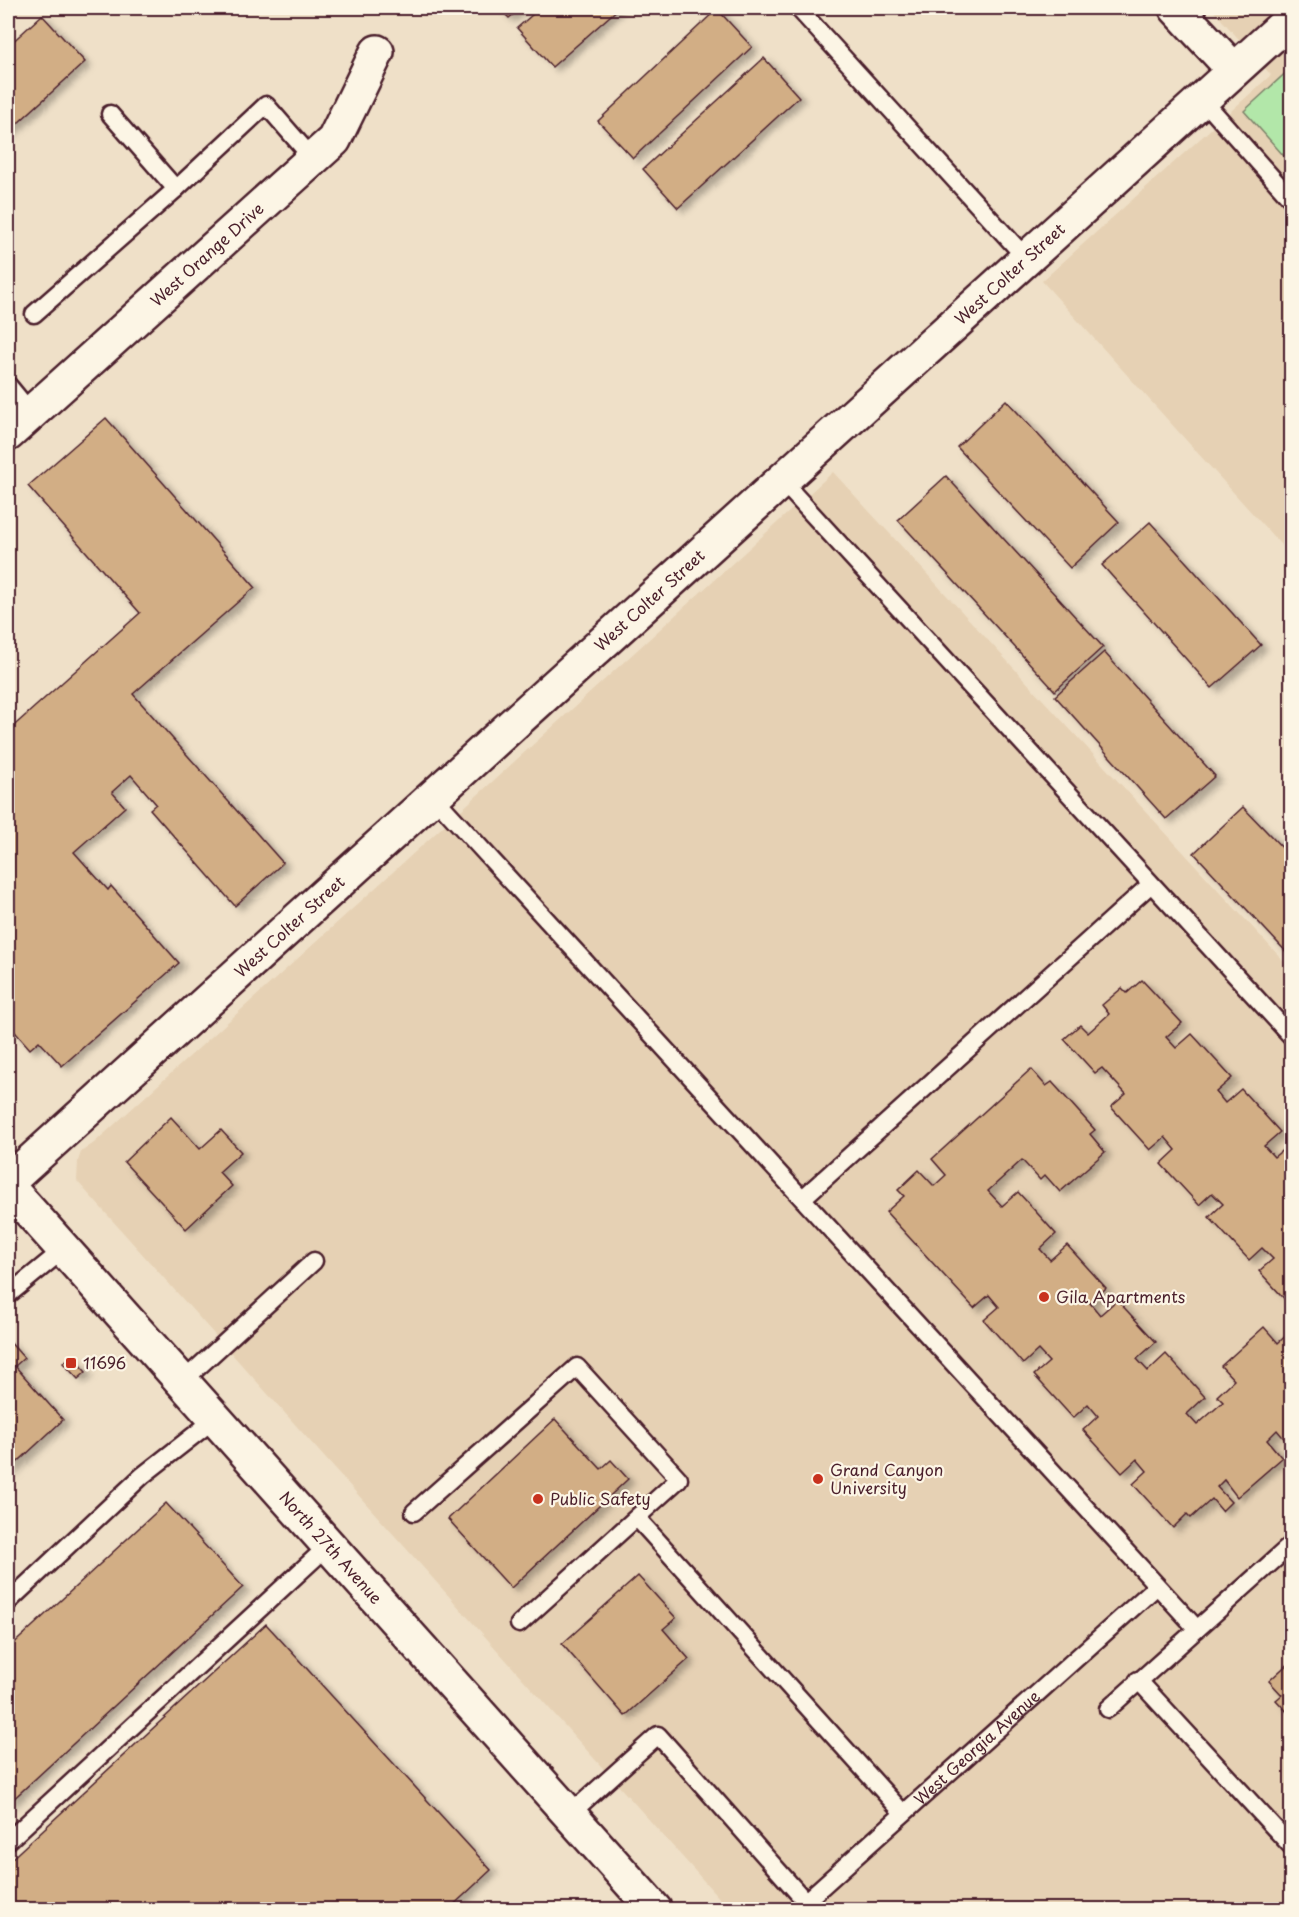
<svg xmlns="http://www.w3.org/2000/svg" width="1299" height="1917" viewBox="0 0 1299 1917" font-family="'Playpen Sans',sans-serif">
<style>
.built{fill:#e6d1b4}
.green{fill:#b2e7a9;stroke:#7e836a;stroke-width:1.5}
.building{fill:#d2ae85;stroke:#4a1f2b;stroke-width:1.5;filter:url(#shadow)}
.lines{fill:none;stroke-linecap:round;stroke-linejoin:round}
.lane-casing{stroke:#4a1f2b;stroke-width:21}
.street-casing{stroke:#4a1f2b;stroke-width:38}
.secondary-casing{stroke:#4a1f2b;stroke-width:38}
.lane{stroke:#fcf5e5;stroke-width:16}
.street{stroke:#fcf5e5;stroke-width:33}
.secondary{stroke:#fcf5e5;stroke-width:33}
.poi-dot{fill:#c8321e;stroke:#fcf5e5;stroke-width:2}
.labels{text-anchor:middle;stroke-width:4.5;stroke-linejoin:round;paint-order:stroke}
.street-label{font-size:16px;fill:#4a1f2b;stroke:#fcf5e5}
.poi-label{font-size:16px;fill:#4a1f2b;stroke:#fcf5e5;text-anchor:start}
</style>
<defs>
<filter id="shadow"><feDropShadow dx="6" dy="4" stdDeviation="3" flood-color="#0004"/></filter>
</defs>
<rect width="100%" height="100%" fill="#efe0c8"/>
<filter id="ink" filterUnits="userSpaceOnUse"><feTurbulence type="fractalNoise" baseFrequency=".0167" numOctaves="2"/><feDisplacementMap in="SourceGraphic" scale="12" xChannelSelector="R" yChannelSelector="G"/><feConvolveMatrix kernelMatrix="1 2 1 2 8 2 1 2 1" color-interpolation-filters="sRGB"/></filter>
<g filter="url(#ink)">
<g class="built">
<polygon points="1211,8 1291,8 1291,556 1042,281 1271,75"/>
<polygon points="833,472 1291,969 1291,1909 729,1909 77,1181 78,1161 81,1152 94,1143 284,971"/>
</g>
<polygon class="green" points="1291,68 1291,164 1244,111"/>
<g class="building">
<polygon points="499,8 521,8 509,18"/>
<polygon points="540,8 619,8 552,67 517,28"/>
<polygon points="717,9 752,47 633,158 598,121"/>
<polygon points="42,15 85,62 8,132 8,46"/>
<polygon points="764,58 799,97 678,208 643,169"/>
<polygon points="1006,400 1119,522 1070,568 957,447"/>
<polygon points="106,418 255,587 133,694 283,863 235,906 150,809 156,804 131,775 112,792 125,807 74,852 108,890 111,886 179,963 62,1066 39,1041 30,1049 8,1024 8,731 140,613 28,486"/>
<polygon points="946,476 1103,647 1055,691 898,520"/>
<polygon points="1150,522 1261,645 1212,688 1102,565"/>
<polygon points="1104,652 1215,776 1166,819 1055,696"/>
<polygon points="1243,807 1292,858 1292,958 1194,853"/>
<polygon points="1142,980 1182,1023 1166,1037 1176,1048 1192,1034 1232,1078 1216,1092 1225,1103 1241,1089 1280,1132 1264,1146 1274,1157 1290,1144 1292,1145 1292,1307 1259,1271 1273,1259 1262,1248 1249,1260 1209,1217 1223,1204 1212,1193 1199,1205 1161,1164 1176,1150 1165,1137 1150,1150 1111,1107 1126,1094 1102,1068 1095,1073 1064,1039 1080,1025 1088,1033 1109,1014 1102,1005 1122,988 1127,993"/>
<polygon points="1031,1069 1046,1086 1052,1082 1095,1130 1090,1134 1105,1152 1060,1192 1045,1175 1040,1180 1022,1160 988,1191 1002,1206 1018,1192 1056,1234 1040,1249 1050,1260 1067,1245 1106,1288 1090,1303 1100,1315 1117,1300 1156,1342 1137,1359 1148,1371 1166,1354 1205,1397 1187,1414 1197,1425 1223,1402 1217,1396 1234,1380 1221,1366 1264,1327 1278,1343 1292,1330 1292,1448 1277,1430 1267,1440 1282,1458 1237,1497 1224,1480 1217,1487 1231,1502 1222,1511 1212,1499 1191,1518 1187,1514 1173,1528 1133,1484 1147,1471 1137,1459 1122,1473 1083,1430 1098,1416 1088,1404 1073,1418 1034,1375 1049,1362 1038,1350 1023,1364 984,1320 999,1307 989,1295 974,1308 886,1212 904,1196 898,1190 919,1170 934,1186 946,1175 932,1159"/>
<polygon points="171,1117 200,1149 221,1130 241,1152 219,1172 232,1186 186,1229 124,1162"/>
<polygon points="8,1340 24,1358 15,1366 63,1420 8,1471"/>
<polygon points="71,1356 86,1372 78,1379 63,1363"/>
<polygon points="555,1419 601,1469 611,1460 628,1479 511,1588 448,1519"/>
<polygon points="166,1503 243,1587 8,1804 8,1649"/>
<polygon points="638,1576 676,1618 663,1629 689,1659 625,1716 562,1644"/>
<polygon points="266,1624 491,1870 448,1910 8,1910 8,1862"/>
<polygon points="1292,1660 1292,1717 1276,1700 1282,1695 1269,1681"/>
</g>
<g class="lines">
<g class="lane-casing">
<g id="lane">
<polyline points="798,8 1026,258"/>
<polyline points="1202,99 1292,200"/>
<polyline points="110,114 176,189"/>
<polyline points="34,314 176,189 266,105 313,159"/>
<polyline points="8,385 31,413"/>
<polyline points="781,480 1292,1037"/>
<polyline points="433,796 1197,1629"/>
<polyline points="803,1198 1151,884"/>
<polyline points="8,1295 63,1250"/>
<polyline points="182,1382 314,1261"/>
<polyline points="414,1512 577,1367 679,1479 519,1624"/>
<polyline points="637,1518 903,1813"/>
<polyline points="8,1602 142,1476 216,1418"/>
<polyline points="1138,1680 1292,1847"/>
<polyline points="1108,1709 1292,1544"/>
<polyline points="570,1814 658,1735 805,1901"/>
<polyline points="8,1841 329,1545"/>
<path id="s1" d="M796,1910L1157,1586"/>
</g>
</g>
<g class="street-casing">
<g id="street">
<polyline points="1176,8 1234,70"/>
<path id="s2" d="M8,434L334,140L377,52"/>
<path id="s3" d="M8,1182L1292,18"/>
</g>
</g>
<g class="secondary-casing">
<g id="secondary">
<path id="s4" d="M8,1187L655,1910"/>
</g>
</g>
<use href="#lane" class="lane"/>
<use href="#street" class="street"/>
<use href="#secondary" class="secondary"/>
</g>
</g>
<g class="poi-dot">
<circle cx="1044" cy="1297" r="6"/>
<rect x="65" y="1357" width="12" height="12" rx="3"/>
<circle cx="818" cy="1479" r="6"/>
<circle cx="538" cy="1499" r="6"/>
</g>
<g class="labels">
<g class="street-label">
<text dy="6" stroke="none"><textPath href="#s2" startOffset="268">West Orange Drive</textPath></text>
<text dy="6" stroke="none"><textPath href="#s3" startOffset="1352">West Colter Street</textPath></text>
<text dy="6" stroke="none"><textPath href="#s3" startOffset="866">West Colter Street</textPath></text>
<text dy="6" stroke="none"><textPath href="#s3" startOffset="380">West Colter Street</textPath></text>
<text dy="6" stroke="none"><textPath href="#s4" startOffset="484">North 27th Avenue</textPath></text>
<text dy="6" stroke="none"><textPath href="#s1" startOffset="243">West Georgia Avenue</textPath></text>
</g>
<g class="poi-label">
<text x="1056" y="1303">Gila Apartments</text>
<text x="83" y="1369">11696</text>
<text x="830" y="1476">Grand Canyon<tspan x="830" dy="18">University</tspan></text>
<text x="550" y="1505">Public Safety</text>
</g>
</g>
<rect width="1299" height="1917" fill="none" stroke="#fcf5e5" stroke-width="30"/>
<rect x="15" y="15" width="1269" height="1887" fill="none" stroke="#4a1f2b" stroke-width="2" filter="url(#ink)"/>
</svg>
